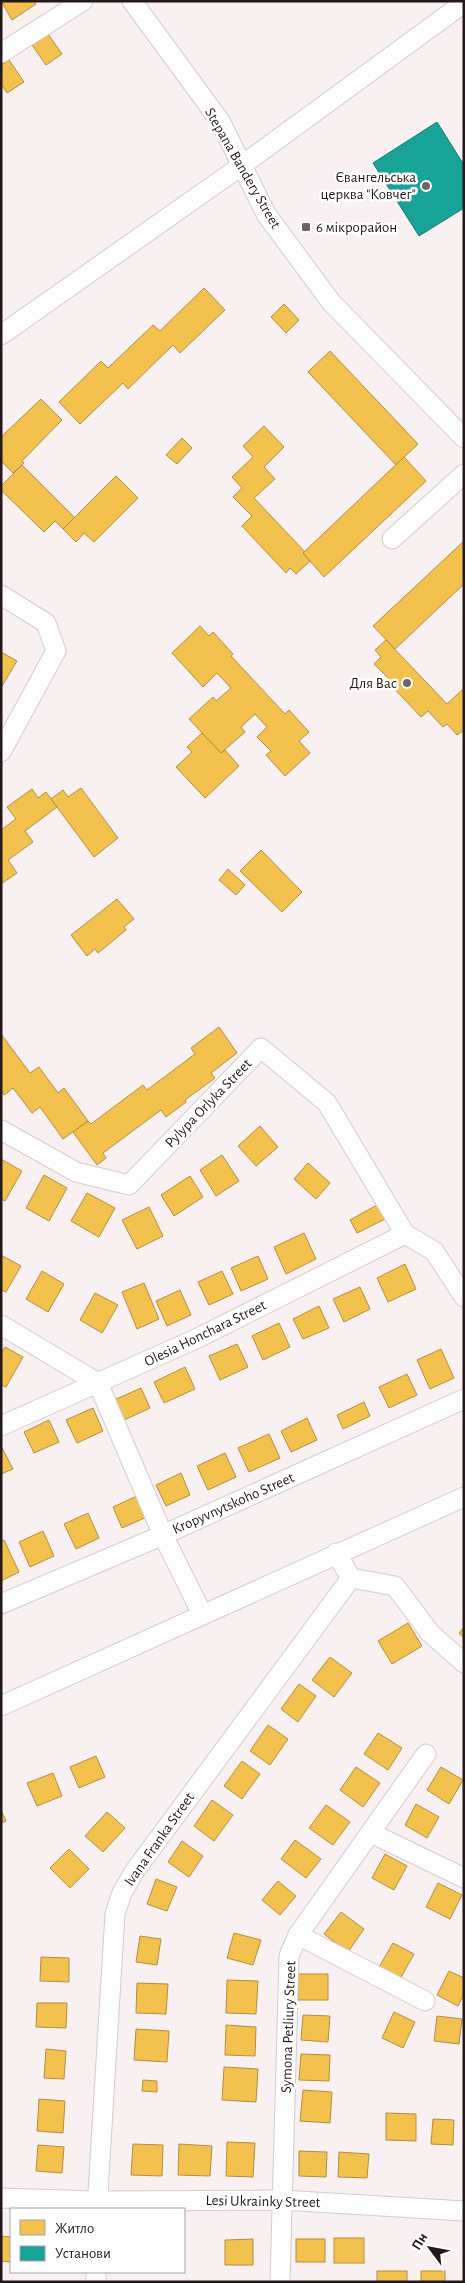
<svg xmlns="http://www.w3.org/2000/svg" width="465" height="2283" viewBox="0 0 465 2283" font-family="'Alegreya Sans',sans-serif">
<style>
.homes{fill:#f2c14e;stroke:#b48e3e}
.public{fill:#17a398;stroke:#1b7972}
.lines{fill:none;stroke-linecap:round;stroke-linejoin:round}
.minor-casing{stroke:#d4cbcc;stroke-width:21}
.minor{stroke:#fefdfd;stroke-width:19}
.poi-dot{fill:#6e6465;stroke:#fff;stroke-width:2}
.labels{text-anchor:middle;stroke-width:5;stroke-linejoin:round;paint-order:stroke}
.street-label{font-size:15px;fill:#24181a;stroke:#fff}
.poi-label{font-size:15px;fill:#24181a;stroke:#fff;text-anchor:end}
</style>
<rect width="100%" height="100%" fill="#f8f0f1"/>
<g class="homes">
<polygon points="1,1 34,1 36,4 12,20"/>
<polygon points="48,34 62,54 46,65 32,45"/>
<polygon points="9,60 24,82 7,93 1,84 1,65"/>
<polygon points="204,288 225,310 180,353 173,345 128,389 123,383 80,424 59,402 101,361 108,368 153,325 160,331"/>
<polygon points="284,304 299,320 286,333 271,317"/>
<polygon points="330,351 418,444 396,465 308,372"/>
<polygon points="41,399 62,420 22,461 24,463 13,473 1,461 1,437"/>
<polygon points="264,426 284,447 264,467 275,479 254,498 305,552 303,553 310,561 296,574 290,568 286,573 242,526 252,516 233,497 242,488 232,477 253,457 243,446"/>
<polygon points="182,438 192,448 177,464 166,455"/>
<polygon points="404,457 426,481 324,577 303,553"/>
<polygon points="22,465 75,518 63,529 55,521 44,532 1,490 1,486"/>
<polygon points="116,476 138,498 94,542 84,533 76,542 63,529"/>
<polygon points="464,541 464,584 395,649 373,626"/>
<polygon points="200,626 209,636 213,632 233,654 231,656 285,714 289,710 309,732 299,741 310,753 285,776 266,755 271,751 257,737 267,727 255,714 241,727 245,732 221,753 189,719 213,697 216,701 231,688 217,673 203,687 172,653"/>
<polygon points="386,640 447,704 462,690 464,692 464,730 457,735 447,724 443,727 428,711 421,717 389,683 391,681 374,664 381,657 375,650"/>
<polygon points="1,652 17,661 2,686 1,686"/>
<polygon points="202,733 221,753 225,750 239,766 205,798 176,767 192,752 187,747"/>
<polygon points="81,788 118,838 94,857 51,799 63,790 68,797"/>
<polygon points="32,789 38,798 46,792 57,807 25,831 33,842 8,860 17,873 1,884 1,830 16,819 7,807"/>
<polygon points="261,850 302,892 282,912 240,871"/>
<polygon points="228,869 245,885 236,895 219,880"/>
<polygon points="117,899 134,919 124,927 126,930 98,953 95,949 87,956 71,935"/>
<polygon points="219,1027 237,1053 211,1073 215,1078 185,1100 186,1102 166,1117 161,1110 103,1153 106,1158 97,1165 73,1132 88,1121 91,1124 143,1085 147,1090 195,1054 191,1048"/>
<polygon points="1,1034 30,1073 39,1067 58,1093 64,1088 88,1121 63,1139 40,1107 32,1113 13,1088 4,1095 1,1090"/>
<polygon points="260,1126 278,1147 256,1166 238,1146"/>
<polygon points="222,1155 239,1181 216,1196 200,1170"/>
<polygon points="1,1159 22,1171 5,1201 1,1199"/>
<polygon points="308,1163 330,1183 316,1199 294,1179"/>
<polygon points="44,1175 67,1188 49,1221 26,1208"/>
<polygon points="190,1176 203,1197 174,1216 161,1195"/>
<polygon points="87,1193 115,1208 99,1237 71,1221"/>
<polygon points="377,1205 385,1219 357,1233 350,1220"/>
<polygon points="149,1207 163,1236 137,1249 122,1220"/>
<polygon points="304,1233 316,1259 286,1274 274,1247"/>
<polygon points="1,1255 21,1266 6,1292 1,1290"/>
<polygon points="258,1256 268,1279 241,1291 231,1268"/>
<polygon points="405,1264 416,1289 388,1302 377,1278"/>
<polygon points="42,1271 64,1284 48,1312 26,1299"/>
<polygon points="222,1271 233,1294 209,1305 198,1282"/>
<polygon points="144,1283 159,1319 137,1329 122,1292"/>
<polygon points="360,1287 370,1309 344,1322 333,1299"/>
<polygon points="180,1290 191,1315 167,1326 156,1301"/>
<polygon points="95,1293 118,1305 102,1333 80,1320"/>
<polygon points="319,1306 329,1328 303,1339 293,1319"/>
<polygon points="279,1323 290,1347 263,1360 252,1336"/>
<polygon points="237,1344 248,1367 220,1380 209,1356"/>
<polygon points="5,1347 23,1357 6,1387 1,1385 1,1354"/>
<polygon points="441,1349 454,1378 430,1389 417,1360"/>
<polygon points="185,1367 195,1389 164,1403 154,1382"/>
<polygon points="407,1374 417,1395 389,1408 379,1387"/>
<polygon points="141,1388 150,1408 122,1421 112,1401"/>
<polygon points="364,1402 370,1416 343,1429 337,1415"/>
<polygon points="93,1408 103,1431 77,1443 66,1420"/>
<polygon points="307,1418 317,1440 291,1452 281,1431"/>
<polygon points="49,1420 59,1442 34,1453 24,1432"/>
<polygon points="269,1434 280,1458 249,1472 238,1448"/>
<polygon points="1,1446 13,1469 1,1474"/>
<polygon points="225,1453 236,1477 208,1490 197,1466"/>
<polygon points="181,1473 190,1495 166,1506 156,1485"/>
<polygon points="139,1495 149,1516 122,1528 113,1507"/>
<polygon points="88,1513 99,1538 76,1549 64,1524"/>
<polygon points="43,1531 54,1556 30,1567 19,1542"/>
<polygon points="4,1540 19,1572 1,1581 1,1541"/>
<polygon points="408,1623 422,1646 392,1664 378,1641"/>
<polygon points="464,1627 464,1638 459,1633"/>
<polygon points="330,1657 352,1673 334,1697 312,1680"/>
<polygon points="299,1684 316,1696 298,1722 281,1709"/>
<polygon points="268,1725 288,1739 270,1765 250,1751"/>
<polygon points="378,1733 402,1748 388,1770 364,1754"/>
<polygon points="96,1756 105,1777 79,1788 70,1767"/>
<polygon points="242,1761 260,1774 242,1799 224,1786"/>
<polygon points="356,1767 380,1783 363,1807 340,1790"/>
<polygon points="441,1767 463,1780 449,1804 427,1790"/>
<polygon points="53,1773 62,1796 37,1806 27,1783"/>
<polygon points="212,1800 233,1815 214,1841 194,1826"/>
<polygon points="416,1804 439,1817 427,1838 405,1825"/>
<polygon points="326,1805 350,1822 333,1845 309,1828"/>
<polygon points="1,1810 6,1821 1,1823"/>
<polygon points="107,1812 125,1828 103,1852 85,1836"/>
<polygon points="295,1840 321,1859 306,1878 281,1859"/>
<polygon points="182,1841 203,1856 189,1877 168,1862"/>
<polygon points="69,1849 89,1869 70,1888 50,1868"/>
<polygon points="385,1854 407,1866 394,1890 372,1878"/>
<polygon points="156,1879 177,1887 167,1911 147,1904"/>
<polygon points="278,1881 296,1896 280,1915 262,1900"/>
<polygon points="438,1883 462,1895 450,1919 426,1907"/>
<polygon points="341,1912 364,1929 348,1952 324,1934"/>
<polygon points="234,1933 261,1940 253,1965 227,1958"/>
<polygon points="140,1936 161,1939 157,1965 136,1962"/>
<polygon points="393,1943 414,1954 400,1979 379,1967"/>
<polygon points="41,1957 69,1958 69,1982 40,1981"/>
<polygon points="449,1971 464,1978 464,1994 458,2006 437,1995"/>
<rect x="298" y="1974" width="30" height="26"/>
<polygon points="227,1980 258,1981 256,2014 226,2013"/>
<polygon points="137,1983 168,1984 166,2014 136,2013"/>
<polygon points="37,2003 67,2003 66,2028 36,2027"/>
<polygon points="394,2012 415,2022 403,2048 382,2038"/>
<polygon points="303,2015 330,2016 328,2042 301,2040"/>
<polygon points="437,2016 462,2019 459,2044 434,2041"/>
<polygon points="226,2025 256,2027 255,2056 225,2055"/>
<polygon points="136,2029 169,2031 167,2062 134,2060"/>
<polygon points="46,2049 66,2051 64,2079 44,2078"/>
<polygon points="301,2054 330,2055 329,2081 299,2080"/>
<polygon points="224,2067 258,2069 256,2102 222,2100"/>
<polygon points="143,2080 157,2081 157,2092 142,2091"/>
<polygon points="303,2090 332,2092 330,2123 300,2121"/>
<polygon points="39,2099 65,2101 63,2133 37,2131"/>
<polygon points="386,2113 416,2114 416,2141 386,2140"/>
<polygon points="433,2119 454,2120 453,2145 431,2144"/>
<polygon points="227,2142 255,2143 253,2177 226,2176"/>
<polygon points="133,2144 163,2145 162,2176 131,2175"/>
<polygon points="179,2144 212,2146 210,2176 178,2175"/>
<polygon points="38,2145 64,2147 62,2173 36,2171"/>
<polygon points="299,2151 327,2152 326,2177 299,2176"/>
<polygon points="339,2152 369,2154 367,2178 338,2177"/>
<polygon points="1,2236 11,2237 11,2262 1,2261"/>
<rect x="334" y="2238" width="30" height="25"/>
<polygon points="253,2239 253,2265 225,2265 225,2240"/>
<rect x="296" y="2239" width="29" height="23"/>
<rect x="377" y="2271" width="30" height="11"/>
<rect x="421" y="2271" width="24" height="11"/>
</g>
<polygon class="public" points="437,122 464,165 464,208 419,236 373,163"/>
<g class="lines">
<g class="minor-casing">
<g id="minor">
<polyline points="132,1 220,121 266,214 331,302 464,438"/>
<polyline points="1,53 83,1"/>
<polyline points="1,335 241,166 464,3"/>
<polyline points="392,539 464,474"/>
<polyline points="1,595 46,623 56,651 1,752"/>
<polyline points="1,1130 76,1172 129,1185 261,1048 327,1103 405,1234 434,1251 464,1297"/>
<polyline points="1,1325 98,1383 163,1535 202,1614"/>
<polyline points="1,1426 198,1338 405,1234"/>
<polyline points="351,1578 395,1586 430,1633 464,1663"/>
<polyline points="1,1604 163,1535 464,1399"/>
<polyline points="1,1706 464,1497"/>
<polyline points="371,1833 464,1878"/>
<polyline points="298,1935 425,2001"/>
<polyline points="1,2198 97,2201 282,2200 464,2211"/>
<polyline points="97,2209 115,1914 122,1893 134,1872 351,1578 336,1553"/>
<polyline points="96,2282 96,2272"/>
<polyline points="280,2282 289,1956 298,1935 426,1754"/>
</g>
</g>
<use href="#minor" class="minor"/>
</g>
<g class="poi-dot">
<circle cx="426" cy="186" r="5"/>
<rect x="301" y="222" width="10" height="10" rx="2.5"/>
<circle cx="407" cy="683" r="5"/>
</g>
<g class="labels">
<g class="street-label">
<text transform="translate(243 168) rotate(60)" y="5">Stepana Bandery Street</text>
<text transform="translate(208 1103) rotate(-46)" y="5">Pylypa Orlyka Street</text>
<text transform="translate(205 1333) rotate(-26)" y="5">Olesia Honchara Street</text>
<text transform="translate(233 1503) rotate(-24)" y="5">Kropyvnytskoho Street</text>
<text transform="translate(159 1839) rotate(-55)" y="5">Ivana Franka Street</text>
<text transform="translate(288 2027) rotate(-88)" y="5">Symona Petliury Street</text>
<text transform="translate(263 2201) rotate(1)" y="5">Lesi Ukrainky Street</text>
</g>
<g class="poi-label">
<text x="416" y="182">Євангельська<tspan x="416" dy="17">церква "Ковчег"</tspan></text>
<text x="316" y="232" text-anchor="start">6 мікрорайон</text>
<text x="397" y="688">Для Вас</text>
</g>
</g>
<rect width="465" height="2283" fill="none" stroke="#24181a" stroke-width="5"/>
<rect x="10" y="2208" width="175" height="65" fill="#ffffff" stroke="#a7a3a3"/>
<rect x="20" y="2220" width="25" height="15" fill="#f2c14e" stroke="#a7a3a3"/>
<text x="55" y="2233" font-size="15" fill="#24181a">Житло</text>
<rect x="20" y="2246" width="25" height="15" fill="#17a398" stroke="#a7a3a3"/>
<text x="55" y="2258" font-size="15" fill="#24181a">Установи</text>
<g transform="translate(430 2248) rotate(302)" stroke="#ffffff" stroke-width="4" paint-order="stroke">
<path d="M0-4L9 19L0 12L-9 19Z" fill="#24181a"/>
<text y="-8" font-size="14" font-weight="bold" text-anchor="middle" fill="#24181a">Пн</text>
</g>
</svg>
